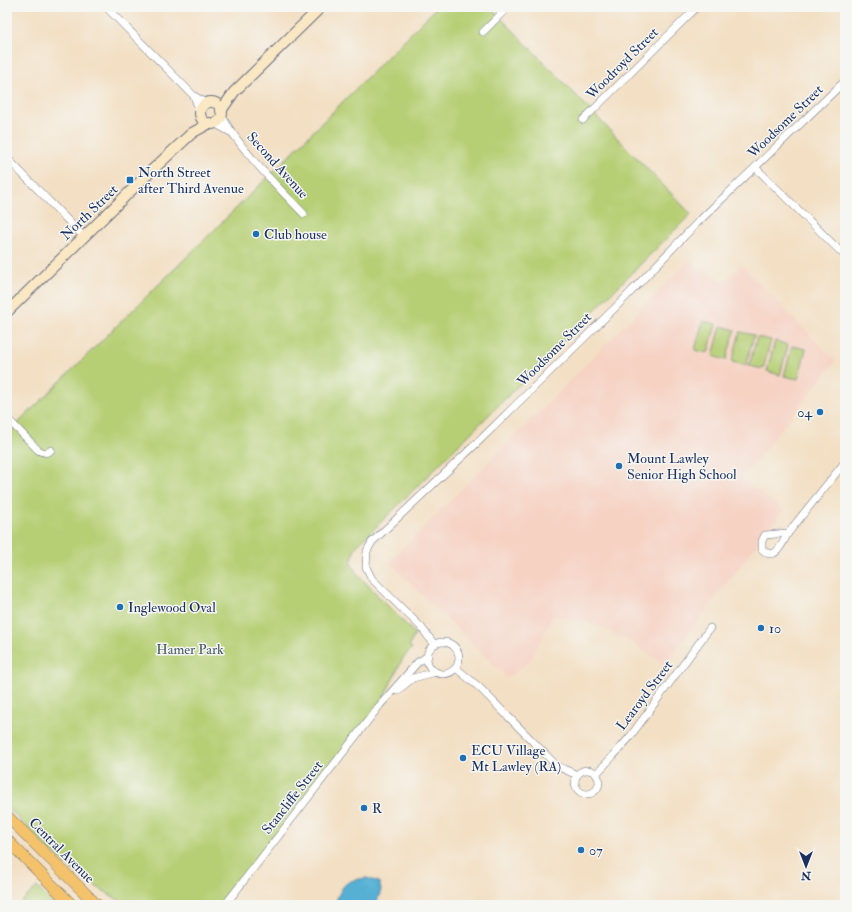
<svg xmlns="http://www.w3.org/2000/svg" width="852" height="912" viewBox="0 0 852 912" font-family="'IM FELL Double Pica',serif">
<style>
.built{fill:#f6d2c3}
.green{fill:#b6cf74;stroke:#687f69}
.water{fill:#55b0d3;stroke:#387098}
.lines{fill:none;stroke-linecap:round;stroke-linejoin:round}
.street-casing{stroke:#676d81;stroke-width:8}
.secondary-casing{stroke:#676d81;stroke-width:12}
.primary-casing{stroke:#676d81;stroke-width:12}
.street{stroke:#fff;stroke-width:7}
.secondary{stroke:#fae7c3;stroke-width:10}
.primary{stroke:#f3c26a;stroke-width:11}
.poi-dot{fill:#1f6fb2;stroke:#f6f6f2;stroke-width:1.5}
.labels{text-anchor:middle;stroke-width:3;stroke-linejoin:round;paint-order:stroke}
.street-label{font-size:14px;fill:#1b2f5e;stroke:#f6f6f2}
.poi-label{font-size:14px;fill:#1b2f5e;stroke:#f6f6f2;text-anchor:start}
.park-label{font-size:14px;fill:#425764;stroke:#f6f6f2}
</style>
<rect width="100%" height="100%" fill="#f6f6f2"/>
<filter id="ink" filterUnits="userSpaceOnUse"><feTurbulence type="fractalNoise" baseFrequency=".025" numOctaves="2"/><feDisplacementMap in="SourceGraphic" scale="8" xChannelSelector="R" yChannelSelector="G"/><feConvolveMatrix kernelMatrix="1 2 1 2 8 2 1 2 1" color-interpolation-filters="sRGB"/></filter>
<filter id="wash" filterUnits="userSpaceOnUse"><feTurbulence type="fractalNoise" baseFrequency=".012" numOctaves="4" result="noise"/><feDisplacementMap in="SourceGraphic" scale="16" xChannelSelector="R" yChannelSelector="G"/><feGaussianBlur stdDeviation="0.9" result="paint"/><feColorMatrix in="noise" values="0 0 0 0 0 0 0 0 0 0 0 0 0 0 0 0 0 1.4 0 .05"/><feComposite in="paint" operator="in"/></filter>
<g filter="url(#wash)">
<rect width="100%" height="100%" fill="#f3dfc3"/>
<polygon class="built" points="689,261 724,282 741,265 836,361 742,478 783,511 664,665 630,641 594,624 553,615 530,661 507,678 389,562"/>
<g class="green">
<polygon points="437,7 488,7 499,16 691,214 355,548 351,563 357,574 415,634 409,646 412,648 403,658 380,705 222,905 127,905 82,878 42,843 7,807 7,436 16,427 15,426 268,177"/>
<polygon points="703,321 716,324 708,353 695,350"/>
<polygon points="721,326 735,330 726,360 713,356"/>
<polygon points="740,332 754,335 746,365 732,362"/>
<polygon points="757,337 771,340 763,369 749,366"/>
<polygon points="775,341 788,345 780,375 767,371"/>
<polygon points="792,346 806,349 798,379 784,376"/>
<polygon points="37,887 55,905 18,905"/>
</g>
<path class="water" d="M367,878L379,882L381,890L376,905H334C344,884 342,881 367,878Z"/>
</g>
<g filter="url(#ink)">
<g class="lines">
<g class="street-casing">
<g id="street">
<polyline points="106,7 194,96 207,103"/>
<polyline points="483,32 508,7"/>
<polyline points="194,96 200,112"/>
<path d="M221,115C243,153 274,183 304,214"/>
<polyline points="583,120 697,7"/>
<polyline points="214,123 232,133"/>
<polyline points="7,158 84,237"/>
<polyline points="756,168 845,256"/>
<path d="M7,418L38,450C43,453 47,454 51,450"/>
<path d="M788,533L765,535L762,541V549C775,563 782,544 788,533L845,462"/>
<circle cx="443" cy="658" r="16"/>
<polyline points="434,644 421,627 372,579 366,567 367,551 372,542 478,442 624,299 697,223 845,81"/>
<polyline points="456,668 480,688 557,766 577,775"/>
<polyline points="397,691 413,678 436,672"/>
<circle cx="587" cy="782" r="12"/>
<polyline points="596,774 613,756 629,738 710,628"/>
<polyline points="225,905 380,705 418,662 428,656"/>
</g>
</g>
<g class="secondary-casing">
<g id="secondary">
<circle cx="211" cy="113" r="11"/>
<polyline points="221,111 234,92 321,7"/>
<polyline points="7,312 148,174 192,133 210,123"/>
</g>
</g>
<g class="primary-casing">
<g id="primary">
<polyline points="7,816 97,905"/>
<polyline points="7,840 72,905"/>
</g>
</g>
<use href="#street" class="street"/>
<use href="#secondary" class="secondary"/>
<use href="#primary" class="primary"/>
</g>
</g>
<g class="poi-dot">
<rect x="126" y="176" width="8" height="8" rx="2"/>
<circle cx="256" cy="234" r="4"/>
<circle cx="820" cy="412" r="4"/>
<circle cx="619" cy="466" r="4"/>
<circle cx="120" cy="607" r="4"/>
<circle cx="761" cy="628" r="4"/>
<circle cx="463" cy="758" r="4"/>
<circle cx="364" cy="808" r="4"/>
<circle cx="581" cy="850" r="4"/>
</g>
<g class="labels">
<g class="street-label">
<text transform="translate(622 63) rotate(-45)" y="5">Woodroyd Street</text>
<text transform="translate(785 121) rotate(-44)" y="5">Woodsome Street</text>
<text transform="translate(278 165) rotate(48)" y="5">Second Avenue</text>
<text transform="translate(89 212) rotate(-44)" y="5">North Street</text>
<text transform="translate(554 349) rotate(-45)" y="5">Woodsome Street</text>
<text transform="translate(644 695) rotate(-53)" y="5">Learoyd Street</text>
<text transform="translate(292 797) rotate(-52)" y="5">Stancliffe Street</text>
<text transform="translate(62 850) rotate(45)" y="5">Central Avenue</text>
</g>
<g class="poi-label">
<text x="138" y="177">North Street<tspan x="138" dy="16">after Third Avenue</tspan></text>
<text x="264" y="239">Club house</text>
<text x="812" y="417" text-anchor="end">04</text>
<text x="627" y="463">Mount Lawley<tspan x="627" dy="16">Senior High School</tspan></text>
<text x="128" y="612">Inglewood Oval</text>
<text x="769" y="633">10</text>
<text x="471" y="755">ECU Village<tspan x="471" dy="16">Mt Lawley (RA)</tspan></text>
<text x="372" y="813">R</text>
<text x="589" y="855">07</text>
</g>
<g class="park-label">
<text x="190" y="654">Hamer Park</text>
</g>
</g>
<rect width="852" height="912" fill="none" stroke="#f6f6f2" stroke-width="24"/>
<g transform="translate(806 866) rotate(180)" stroke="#f6f6f2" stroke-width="3" paint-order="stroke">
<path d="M0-3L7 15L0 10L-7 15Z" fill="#1b2f5e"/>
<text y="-6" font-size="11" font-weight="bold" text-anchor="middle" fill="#1b2f5e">N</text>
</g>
</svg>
